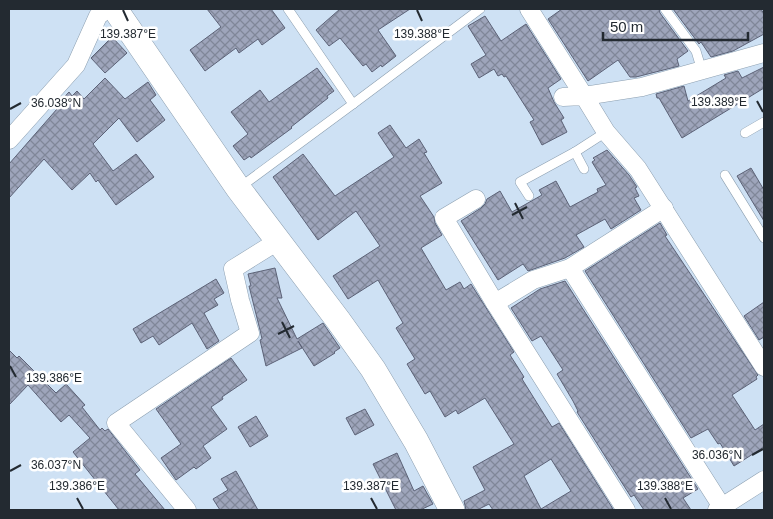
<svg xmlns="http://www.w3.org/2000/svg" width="773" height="519" viewBox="0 0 773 519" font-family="Arial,sans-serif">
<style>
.building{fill:url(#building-cross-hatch);stroke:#5c6277;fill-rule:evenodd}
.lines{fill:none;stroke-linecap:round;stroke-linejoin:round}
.lane-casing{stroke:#8c9fb0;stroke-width:10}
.street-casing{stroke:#8c9fb0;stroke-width:19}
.secondary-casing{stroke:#8c9fb0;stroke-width:26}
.lane{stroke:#fff;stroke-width:9}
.street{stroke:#fff;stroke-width:18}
.secondary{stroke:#fff;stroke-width:25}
.ticks{fill:none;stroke:#232a31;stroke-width:2}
.ticks-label{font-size:12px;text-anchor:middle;fill:#232a31;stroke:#fff;stroke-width:5;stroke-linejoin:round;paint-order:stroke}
</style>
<defs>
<pattern id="building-cross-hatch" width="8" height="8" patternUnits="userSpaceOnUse" patternTransform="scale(1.25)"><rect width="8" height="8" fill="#9ea5bb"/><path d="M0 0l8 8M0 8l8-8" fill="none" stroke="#808799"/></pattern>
</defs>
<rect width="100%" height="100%" fill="#cee1f4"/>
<g class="building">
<polygon points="207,9 271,9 285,28 262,45 258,39 239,53 236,48 205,71 190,50 221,27"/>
<polygon points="340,9 410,9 378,30 396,56 382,67 381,65 372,72 366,64 363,66 340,38 329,46 316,30"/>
<polygon points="562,9 659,9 660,13 688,51 677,59 679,66 636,77 630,77 618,60 588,81 548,19"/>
<polygon points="673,9 761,9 764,14 764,34 733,51 711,57 701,42 699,44"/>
<polygon points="485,16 501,41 526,24 561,79 548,88 554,102 564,118 561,120 567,132 542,145 530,122 534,120 506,76 504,77 502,74 498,76 494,69 479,78 471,64 486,55 468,26"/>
<polygon points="112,37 127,53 105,73 91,58"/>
<polygon points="764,67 764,88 682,138 659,98 657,98 656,94 684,86 688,101 726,78 724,75 738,71 742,78"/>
<polygon points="317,68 334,91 327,96 328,98 291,127 292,128 251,158 250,156 244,160 233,146 248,134 231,112 260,90 269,102"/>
<polygon points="105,78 125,99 148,82 156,95 150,100 165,120 137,142 119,118 93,144 113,171 136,154 154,177 116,205 98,180 96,182 90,173 72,190 44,159 9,198 9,164 57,109 55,107 69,92 72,96 77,91 84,99"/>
<path d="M390,125L406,148L419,139L427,152L424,153L442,183L420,196L434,217L435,223L442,235L421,248L446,290L460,282L464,289L471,284L514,352L510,355L524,377L522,379L552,427L559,423L613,509L610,510H493L489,504L477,510H466L464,501L485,490L473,467L514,444L485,398L458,414L456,410L445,417L430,391L425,394L407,364L415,359L396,328L403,323L378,280L348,299L333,276L380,246L356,211L318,240L273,177L303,154L335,196L394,157L378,133ZM551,459L571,491L541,509L524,476Z"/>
<polygon points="607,150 629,175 637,187 635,188 639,196 634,198 641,210 611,229 605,219 576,235 584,247 565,258 528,271 523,264 498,280 461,221 481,208 485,204 487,199 500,191 512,212 542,195 539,190 556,181 570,207 598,192 597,189 606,185 592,162 595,160 593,158"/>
<polygon points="751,168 764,190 764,221 737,176"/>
<polygon points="660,223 667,235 665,236 758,375 756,377 757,379 732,395 755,430 764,424 764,447 734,466 720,443 718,444 708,429 691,438 585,271"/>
<polygon points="275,268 282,298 277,298 297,339 323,323 340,348 334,352 335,353 314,366 298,341 302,348 266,366 260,340 262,339 260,330 249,286 251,286 248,274"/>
<polygon points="216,279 224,293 214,299 218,305 204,313 219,341 207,349 192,323 159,345 153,336 141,343 133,329"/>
<polygon points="565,281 698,489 683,498 691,510 644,510 634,495 631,497 577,412 578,411 573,401 557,374 563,370 541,336 532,341 511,308 540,289"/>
<polygon points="764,302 764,337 759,340 744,316"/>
<polygon points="9,350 17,358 19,356 56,393 66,384 85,405 82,407 100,430 102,428 105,431 108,429 140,470 135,474 165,510 119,510 73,452 90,438 69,415 61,422 28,385 9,405"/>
<polygon points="231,358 247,380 222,397 223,399 211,407 227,429 203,446 211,458 196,469 194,467 176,480 161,458 181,444 156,409"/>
<polygon points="365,409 374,425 355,435 346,418"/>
<polygon points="256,416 268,436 250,447 238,427"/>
<polygon points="397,453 414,491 423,486 433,504 420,510 396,510 373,464"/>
<polygon points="236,471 258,510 220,510 213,499 228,490 221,479"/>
</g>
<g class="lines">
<g class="lane-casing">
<g id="lane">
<polyline points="288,9 353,104 480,9"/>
<polyline points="665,9 696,51 702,71"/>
<polyline points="745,133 764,122"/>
<polyline points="575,152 584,169"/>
<polyline points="725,175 764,238"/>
<polyline points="239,188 353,104"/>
<polyline points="529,196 520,182 575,152 606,132"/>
</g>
</g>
<g class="street-casing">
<g id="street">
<polyline points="529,9 584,96 642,87 764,53"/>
<polyline points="563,97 584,96 606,132 638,169 764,367"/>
<polyline points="9,140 76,65 98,16 107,9"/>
<polyline points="476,199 444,218 495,303 626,510"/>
<polyline points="570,268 724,510"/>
<polyline points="495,303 533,280 570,268 664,208"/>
<polyline points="187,510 116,423 250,333 240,300 233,269 278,241"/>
<polyline points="717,510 764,480"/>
</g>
</g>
<g class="secondary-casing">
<polyline id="secondary" points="115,9 238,188 338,320 373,369 416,441 452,510"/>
</g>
<use href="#lane" class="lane"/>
<use href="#street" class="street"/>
<use href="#secondary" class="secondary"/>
</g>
<path class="ticks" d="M123,10L128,21M417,10L422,21M757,101L763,112M10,109L21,103M515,203L523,219M512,215L527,207M282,322L290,338M278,334L294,326M10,366L16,377M752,455L763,449M10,471L21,465M77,498L83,509M371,498L377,509M665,498L671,509"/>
<g class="ticks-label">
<text x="128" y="38">139.387°E</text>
<text x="422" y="38">139.388°E</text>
<text x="719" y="106">139.389°E</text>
<text x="56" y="107">36.038°N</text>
<text x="54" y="382">139.386°E</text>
<text x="717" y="459">36.036°N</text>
<text x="56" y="469">36.037°N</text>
<text x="77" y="490">139.386°E</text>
<text x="371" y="490">139.387°E</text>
<text x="665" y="490">139.388°E</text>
</g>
<rect width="773" height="519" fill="none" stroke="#232a31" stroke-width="20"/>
<path d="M603 32v8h145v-8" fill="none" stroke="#232a31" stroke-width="2.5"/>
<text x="610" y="32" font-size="15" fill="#232a31" stroke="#ffffff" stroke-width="4" paint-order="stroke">50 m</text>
</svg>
